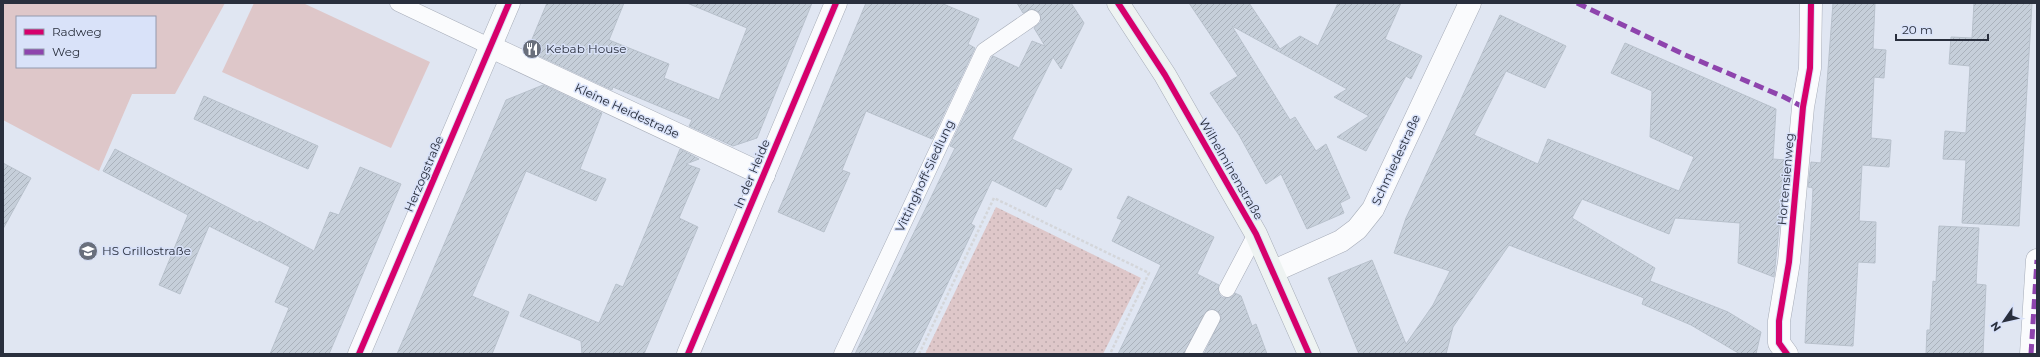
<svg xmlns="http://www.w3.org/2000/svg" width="2040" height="357" viewBox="0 0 2040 357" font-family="Montserrat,sans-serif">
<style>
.grass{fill:url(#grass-dots)}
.green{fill:#dec7c9;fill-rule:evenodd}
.building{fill:url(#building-hatch);stroke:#b8c1cc}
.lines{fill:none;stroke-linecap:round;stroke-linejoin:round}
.lane-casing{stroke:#a6acb8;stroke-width:17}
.street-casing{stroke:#a6acb8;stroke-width:23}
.secondary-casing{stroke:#a6acb8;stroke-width:23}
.path{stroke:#d4d6da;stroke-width:2.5;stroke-dasharray:3 2;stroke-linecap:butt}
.lane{stroke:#fafbfd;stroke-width:16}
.street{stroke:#fafbfd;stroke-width:22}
.secondary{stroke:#eef3f2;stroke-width:22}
.quiet{stroke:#8e44ad;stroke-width:5;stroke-dasharray:10 5;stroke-linecap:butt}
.cycleway-casing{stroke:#d9e2f9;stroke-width:8}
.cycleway{stroke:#d6006c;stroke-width:6}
.labels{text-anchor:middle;stroke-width:3;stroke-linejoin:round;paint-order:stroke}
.poi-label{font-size:12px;fill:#292f3d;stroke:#d9e2f9;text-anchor:start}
.street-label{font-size:12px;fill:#292f3d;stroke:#d9e2f9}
</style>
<defs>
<pattern id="grass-dots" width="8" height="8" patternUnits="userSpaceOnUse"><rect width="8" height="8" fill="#dec7c9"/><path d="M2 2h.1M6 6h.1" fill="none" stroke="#beabae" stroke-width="1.8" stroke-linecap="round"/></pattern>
<pattern id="building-hatch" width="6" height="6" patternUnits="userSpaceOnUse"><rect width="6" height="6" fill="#c6cfda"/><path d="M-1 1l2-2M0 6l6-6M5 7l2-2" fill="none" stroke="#aab2bc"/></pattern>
</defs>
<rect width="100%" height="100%" fill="#e0e6f2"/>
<polygon class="grass" points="996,207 1141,278 1103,354 925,354"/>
<g class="green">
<path d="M3,3H225L175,94H132L99,171L3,120ZM17,17H155V67H17Z"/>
<polygon points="254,3 303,3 430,62 391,148 222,72"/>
</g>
<g class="building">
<polygon points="547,3 624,3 609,40 669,64 664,78 719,100 747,28 687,3 812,3 757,138 733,146 689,126 692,120 613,87 612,90 533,53 530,44"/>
<polygon points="866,3 941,3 979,19 968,44 975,48 932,139 866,111 842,170 850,173 824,232 778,212"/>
<polygon points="1017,3 1071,3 1084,23 1061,69 1053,57 1012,139 1072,169 1061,190 1056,188 1046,207 992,180 971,224 975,226 914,354 855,354 955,148 950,146 992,57 993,56 1019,68 1032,41 1045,46 1034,28 1041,22 1040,13 1032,9 1023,13"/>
<polygon points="1189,3 1249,3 1280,49 1300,36 1318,46 1338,3 1401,3 1385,39 1422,56 1411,79 1406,76 1366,151 1337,137 1369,116 1334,97 1347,89 1232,26 1290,120 1295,117 1316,151 1326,144 1350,198 1340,203 1344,213 1307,229 1281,174 1266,184 1239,135 1210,93 1238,76"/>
<polygon points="1833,3 1875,3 1873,49 1886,50 1884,78 1874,77 1871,138 1891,140 1889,167 1862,165 1859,221 1876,222 1875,263 1858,262 1853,346 1805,343 1813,188 1808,187 1811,162 1821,163"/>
<polygon points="1974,3 2032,3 2019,226 1962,223 1966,160 1943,159 1945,131 1966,133 1970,66 1949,64 1951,37 1972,38"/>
<polygon points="1500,15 1566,46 1545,88 1506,71 1474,135 1538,164 1548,139 1679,191 1694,157 1650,137 1652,91 1611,73 1625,43 1776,109 1773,159 1786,160 1774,277 1738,263 1740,223 1675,218 1669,234 1582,199 1572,218 1655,268 1650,281 1728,312 1761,332 1756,354 1740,354 1691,325 1642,304 1644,298 1509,245 1453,327 1446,354 1359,354 1328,278 1372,260 1406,344 1433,305 1450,271 1394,253 1406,218"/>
<polygon points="543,85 602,113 580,169 606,179 596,201 526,171 472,296 509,312 492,354 397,354 506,100"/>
<polygon points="204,96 318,146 308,169 194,119"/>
<polygon points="115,149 258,223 259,221 314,251 330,212 339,215 360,167 401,184 329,354 270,354 289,308 275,302 290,267 209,226 180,294 159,285 188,215 103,171"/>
<polygon points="680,149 699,159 686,164 700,169 679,218 698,227 644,354 582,354 581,341 520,316 529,294 599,323 616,284 623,287"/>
<polygon points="3,163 31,178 3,229"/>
<polygon points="1128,196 1214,237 1197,274 1219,285 1219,294 1223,298 1232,297 1235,293 1241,296 1252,326 1256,324 1267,354 1204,354 1221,318 1220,313 1212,309 1204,314 1184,354 1118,354 1161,265 1112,241 1122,220 1117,218"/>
<polygon points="1939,226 1979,228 1976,284 1986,285 1983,354 1926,354 1927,330 1930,330 1933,281 1936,282"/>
</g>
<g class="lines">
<g class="lane-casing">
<g id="lane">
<polyline points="398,3 491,47"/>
<polyline points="1227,289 1256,234"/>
<polyline points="842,354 984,51 1032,18"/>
<polyline points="1193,354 1212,318"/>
</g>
</g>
<g class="street-casing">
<g id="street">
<polyline points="491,47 764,175"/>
<polyline points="1274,271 1341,241 1357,229 1373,209 1470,3"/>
<polyline points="359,354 509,3"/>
<polyline points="688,354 836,3"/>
<polyline points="1787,354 1779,343 1779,321 1789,262 1803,107 1810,68 1811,3"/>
<polyline points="2031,354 2037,260"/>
</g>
</g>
<g class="secondary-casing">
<polyline id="secondary" points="1118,3 1165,75 1256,234 1309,354"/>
</g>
<polyline class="path" points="919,354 994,198 1149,273 1110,354"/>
<use href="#lane" class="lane"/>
<use href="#street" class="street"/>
<use href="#secondary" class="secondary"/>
<g class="quiet">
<polyline points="1577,3 1683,54 1784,97 1803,107"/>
<polyline points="2031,354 2037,260"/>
</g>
<g class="cycleway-casing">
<g id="cycleway">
<polyline points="1118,3 1165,75 1256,234 1309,354"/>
<polyline points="359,354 509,3"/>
<polyline points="688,354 836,3"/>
<polyline points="1787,354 1779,343 1779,321 1789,262 1803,107 1810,68 1811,3"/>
</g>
</g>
<use href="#cycleway" class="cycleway"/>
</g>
<defs>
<g id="restaurant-disc" transform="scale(1)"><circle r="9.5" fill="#696f7c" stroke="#d9e2f9"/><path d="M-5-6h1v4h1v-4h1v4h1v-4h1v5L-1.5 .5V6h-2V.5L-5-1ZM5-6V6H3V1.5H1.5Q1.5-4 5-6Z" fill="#fff"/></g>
<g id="school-disc" transform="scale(1)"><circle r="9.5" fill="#696f7c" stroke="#d9e2f9"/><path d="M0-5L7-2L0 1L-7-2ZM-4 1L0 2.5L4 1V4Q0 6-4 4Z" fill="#fff"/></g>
</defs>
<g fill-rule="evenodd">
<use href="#restaurant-disc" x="532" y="49"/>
<use href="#school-disc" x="88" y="251"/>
</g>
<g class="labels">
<g class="poi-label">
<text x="546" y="53">Kebab House</text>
<text x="102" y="255">HS Grillostraße</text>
</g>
<g class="street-label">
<text transform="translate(627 111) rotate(25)" y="4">Kleine Heidestraße</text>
<text transform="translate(1396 160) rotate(-65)" y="4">Schmiedestraße</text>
<text transform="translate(1231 169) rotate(60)" y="4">Wilhelminenstraße</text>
<text transform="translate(424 174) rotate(-67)" y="4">Herzogstraße</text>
<text transform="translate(752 174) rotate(-67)" y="4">In der Heide</text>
<text transform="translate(925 176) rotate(-65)" y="4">Vittinghoff-Siedlung</text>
<text transform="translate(1786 179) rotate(-85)" y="4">Hortensienweg</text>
</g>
</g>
<rect width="2040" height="357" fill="none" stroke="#292f3d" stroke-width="8"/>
<rect x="16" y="16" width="140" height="52" fill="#d9e2f9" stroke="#939aae"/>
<rect x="24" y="29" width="20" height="6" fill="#d6006c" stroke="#939aae"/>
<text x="52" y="36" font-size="12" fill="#292f3d">Radweg</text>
<rect x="24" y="49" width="20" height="6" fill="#8e44ad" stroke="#939aae"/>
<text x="52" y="56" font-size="12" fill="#292f3d">Weg</text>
<g transform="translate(2004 321) rotate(236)" stroke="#d9e2f9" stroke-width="3" paint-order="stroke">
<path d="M0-3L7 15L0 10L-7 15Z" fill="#292f3d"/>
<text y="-6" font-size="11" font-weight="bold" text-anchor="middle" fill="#292f3d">N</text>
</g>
<path d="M1896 34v6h92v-6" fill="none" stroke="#292f3d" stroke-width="2"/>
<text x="1902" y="34" font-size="12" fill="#292f3d" stroke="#d9e2f9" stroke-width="3" paint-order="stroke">20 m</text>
</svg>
